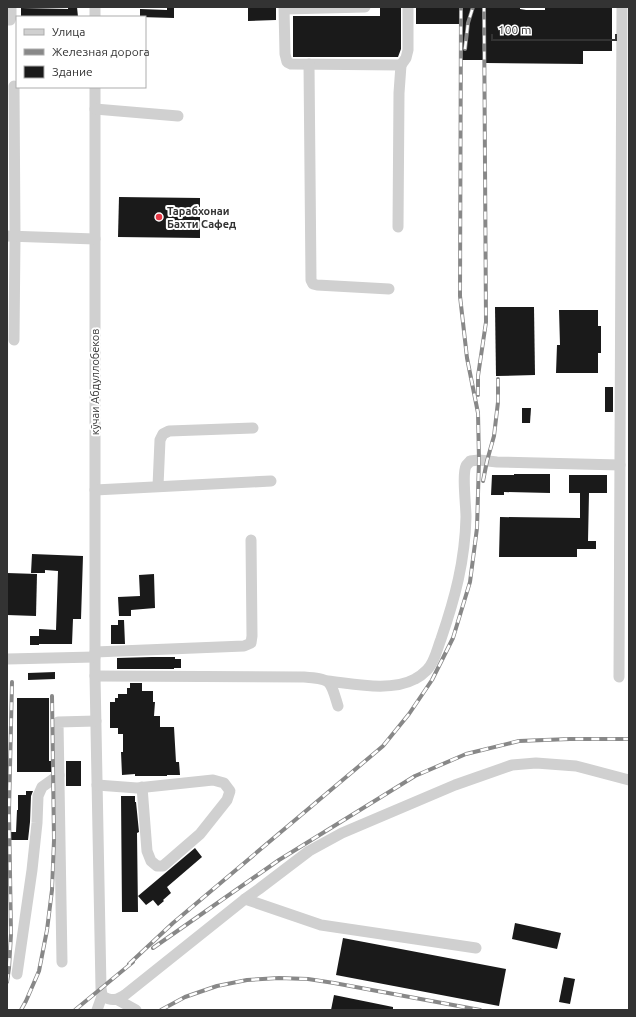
<svg xmlns="http://www.w3.org/2000/svg" width="636" height="1017" viewBox="0 0 636 1017" font-family="Ubuntu,sans-serif">
<style>
.building{fill:#1a1a1a}
.lines{fill:none;stroke-linecap:round;stroke-linejoin:round}
.minor{stroke:#d0d0d0;stroke-width:11}
.rail-casing{stroke:#888;stroke-width:4}
.rail{stroke:#fff;stroke-width:2.5;stroke-dasharray:8;stroke-linecap:butt}
.poi-dot{fill:#e63946;stroke:#fff;stroke-width:1.5}
.labels{text-anchor:middle;stroke-width:4;stroke-linejoin:round;paint-order:stroke}
.poi-label{font-size:11px;font-weight:bold;fill:#333;stroke:#fff;text-anchor:start}
.street-label{font-size:11px;fill:#333;stroke:#fff}
</style>
<rect width="100%" height="100%" fill="#fff"/>
<g class="building">
<polygon points="68,7 77,7 78,17 21,17 21,8 68,9"/>
<polygon points="167,7 174,7 174,18 140,17 140,9 167,10"/>
<polygon points="248,7 276,7 276,20 248,21"/>
<polygon points="380,7 401,7 401,49 398,57 293,57 293,16 380,16"/>
<polygon points="416,7 520,7 520,9 526,10 545,10 545,7 612,7 612,51 583,51 583,64 486,63 486,60 459,60 460,24 416,24"/>
<polygon points="119,197 200,198 200,238 118,237"/>
<polygon points="495,307 534,307 535,375 496,376"/>
<polygon points="559,310 598,310 598,326 601,326 601,353 598,353 598,373 556,373 557,345 560,345"/>
<rect x="605" y="387" width="8" height="25"/>
<polygon points="522,408 531,408 530,423 522,423"/>
<polygon points="514,474 550,474 550,493 504,492 504,495 491,495 492,475 514,475"/>
<polygon points="569,475 607,475 607,493 589,493 588,541 596,541 596,549 577,549 577,557 499,557 500,517 580,518 580,493 569,493"/>
<polygon points="32,554 83,556 81,619 73,619 72,644 39,644 39,645 30,645 30,636 39,636 39,629 56,630 58,571 45,570 45,573 31,573"/>
<polygon points="7,573 37,574 36,616 7,615"/>
<polygon points="154,574 155,608 131,610 131,616 119,616 118,597 140,596 139,575"/>
<polygon points="118,620 124,620 125,644 111,644 111,625 118,625"/>
<polygon points="152,657 175,657 175,659 181,659 181,668 174,668 174,669 117,669 117,658"/>
<polygon points="55,672 55,679 28,680 28,673"/>
<polygon points="130,683 142,683 142,691 153,691 153,702 155,702 154,716 160,716 160,727 174,727 176,762 179,762 180,775 167,775 167,776 135,776 135,774 122,775 121,752 123,752 123,734 118,734 118,728 110,728 110,702 115,702 115,698 118,698 118,694 127,694 127,688 130,688"/>
<polygon points="17,698 49,698 49,761 52,761 52,772 17,772"/>
<rect x="66" y="761" width="15" height="25"/>
<polygon points="26,791 33,791 31,796 30,822 28,840 7,840 7,832 16,832 17,810 18,810 18,795 26,795"/>
<polygon points="121,796 135,796 135,802 136,802 139,832 137,833 138,912 122,912"/>
<polygon points="195,848 202,857 167,887 171,893 163,900 164,901 158,906 153,900 146,905 138,896"/>
<polygon points="515,923 561,933 557,949 512,939"/>
<polygon points="343,938 506,969 499,1006 336,975"/>
<polygon points="564,977 575,979 570,1004 559,1002"/>
<polygon points="334,995 393,1007 393,1010 331,1010"/>
</g>
<g class="lines">
<g class="minor">
<polyline points="95,7 95,17"/>
<polyline points="284,7 285,54 287,62 291,64 401,65 399,93 398,227"/>
<polyline points="285,9 365,7"/>
<polyline points="7,20 10,20 11,17 11,7"/>
<polyline points="309,64 311,280 313,284 317,285 389,289"/>
<polyline points="401,65 406,58 408,50 408,7"/>
<polyline points="14,86 15,237 14,340"/>
<polyline points="95,87 95,676 101,988 102,996 97,1010"/>
<polyline points="95,109 178,116"/>
<polyline points="7,236 95,239"/>
<polyline points="158,486 160,440 163,434 169,431 253,428"/>
<polyline points="95,490 271,481"/>
<polyline points="95,652 244,646 251,643 252,636 251,540"/>
<polyline points="7,659 95,657"/>
<path d="M95,676L304,677C332,679 330,680 338,706"/>
<polyline points="619,677 622,7"/>
<path d="M328,681C355,684 391,692 415,679C419,677 424,673 427,670C435,662 437,649 441,639C455,598 465,561 466,517C466,506 462,474 466,466C467,464 469,463 470,461L479,460L497,462L620,465"/>
<polyline points="97,785 137,788 213,780 224,783 230,791 227,800 200,834 163,866 157,866 151,861 147,851 142,787"/>
<polyline points="245,899 321,925 476,948"/>
<polyline points="62,962 58,722 96,721"/>
<polyline points="17,974 32,870 37,823 38,796 42,787 59,775"/>
<path d="M102,996C113,1002 117,1000 126,994L245,899L259,889L309,851L342,833L455,785L512,765L536,763L576,766L629,780"/>
<polyline points="118,1000 136,1010"/>
</g>
<g class="rail-casing">
<g id="rail">
<polyline points="465,49 468,23 473,7"/>
<polyline points="478,395 478,376 486,322 484,7"/>
<polyline points="483,481 487,461 494,436 498,402 498,379"/>
<polyline points="153,948 279,860 415,776 466,754 519,741 570,739 629,739"/>
<polyline points="129,964 173,923 383,746 409,714 432,680 453,638 470,582 477,528 479,460 478,413 467,358 460,296 461,7"/>
<polyline points="7,982 9,968 11,934 9,811 12,682"/>
<polyline points="21,1010 26,1001 39,971 47,930 52,890 54,840 52,696"/>
<polyline points="75,1010 133,962"/>
<polyline points="161,1010 185,997 217,986 247,980 279,978 308,979 334,983 480,1010"/>
</g>
</g>
<use href="#rail" class="rail"/>
</g>
<circle class="poi-dot" cx="159" cy="217" r="4"/>
<g class="labels">
<g class="poi-label">
<text x="167" y="215">Тарабхонаи<tspan x="167" dy="13">Бахти Сафед</tspan></text>
</g>
<g class="street-label">
<text transform="translate(95 382) rotate(-90)" y="4">кӯчаи Абдуллобеков</text>
</g>
</g>
<rect width="636" height="1017" fill="none" stroke="#333333" stroke-width="16"/>
<rect x="16" y="16" width="130" height="72" fill="#ffffff" stroke="#adadad"/>
<rect x="24" y="29" width="20" height="6" fill="#d0d0d0" stroke="#adadad"/>
<text x="52" y="36" font-size="12" fill="#333333">Улица</text>
<rect x="24" y="49" width="20" height="6" fill="#888888" stroke="#adadad"/>
<text x="52" y="56" font-size="12" fill="#333333">Железная дорога</text>
<rect x="24" y="66" width="20" height="12" fill="#1a1a1a" stroke="#adadad"/>
<text x="52" y="76" font-size="12" fill="#333333">Здание</text>
<path d="M492 34v6h124v-6" fill="none" stroke="#333333" stroke-width="2"/>
<text x="498" y="34" font-size="12" fill="#333333" stroke="#ffffff" stroke-width="3" paint-order="stroke">100 m</text>
</svg>
